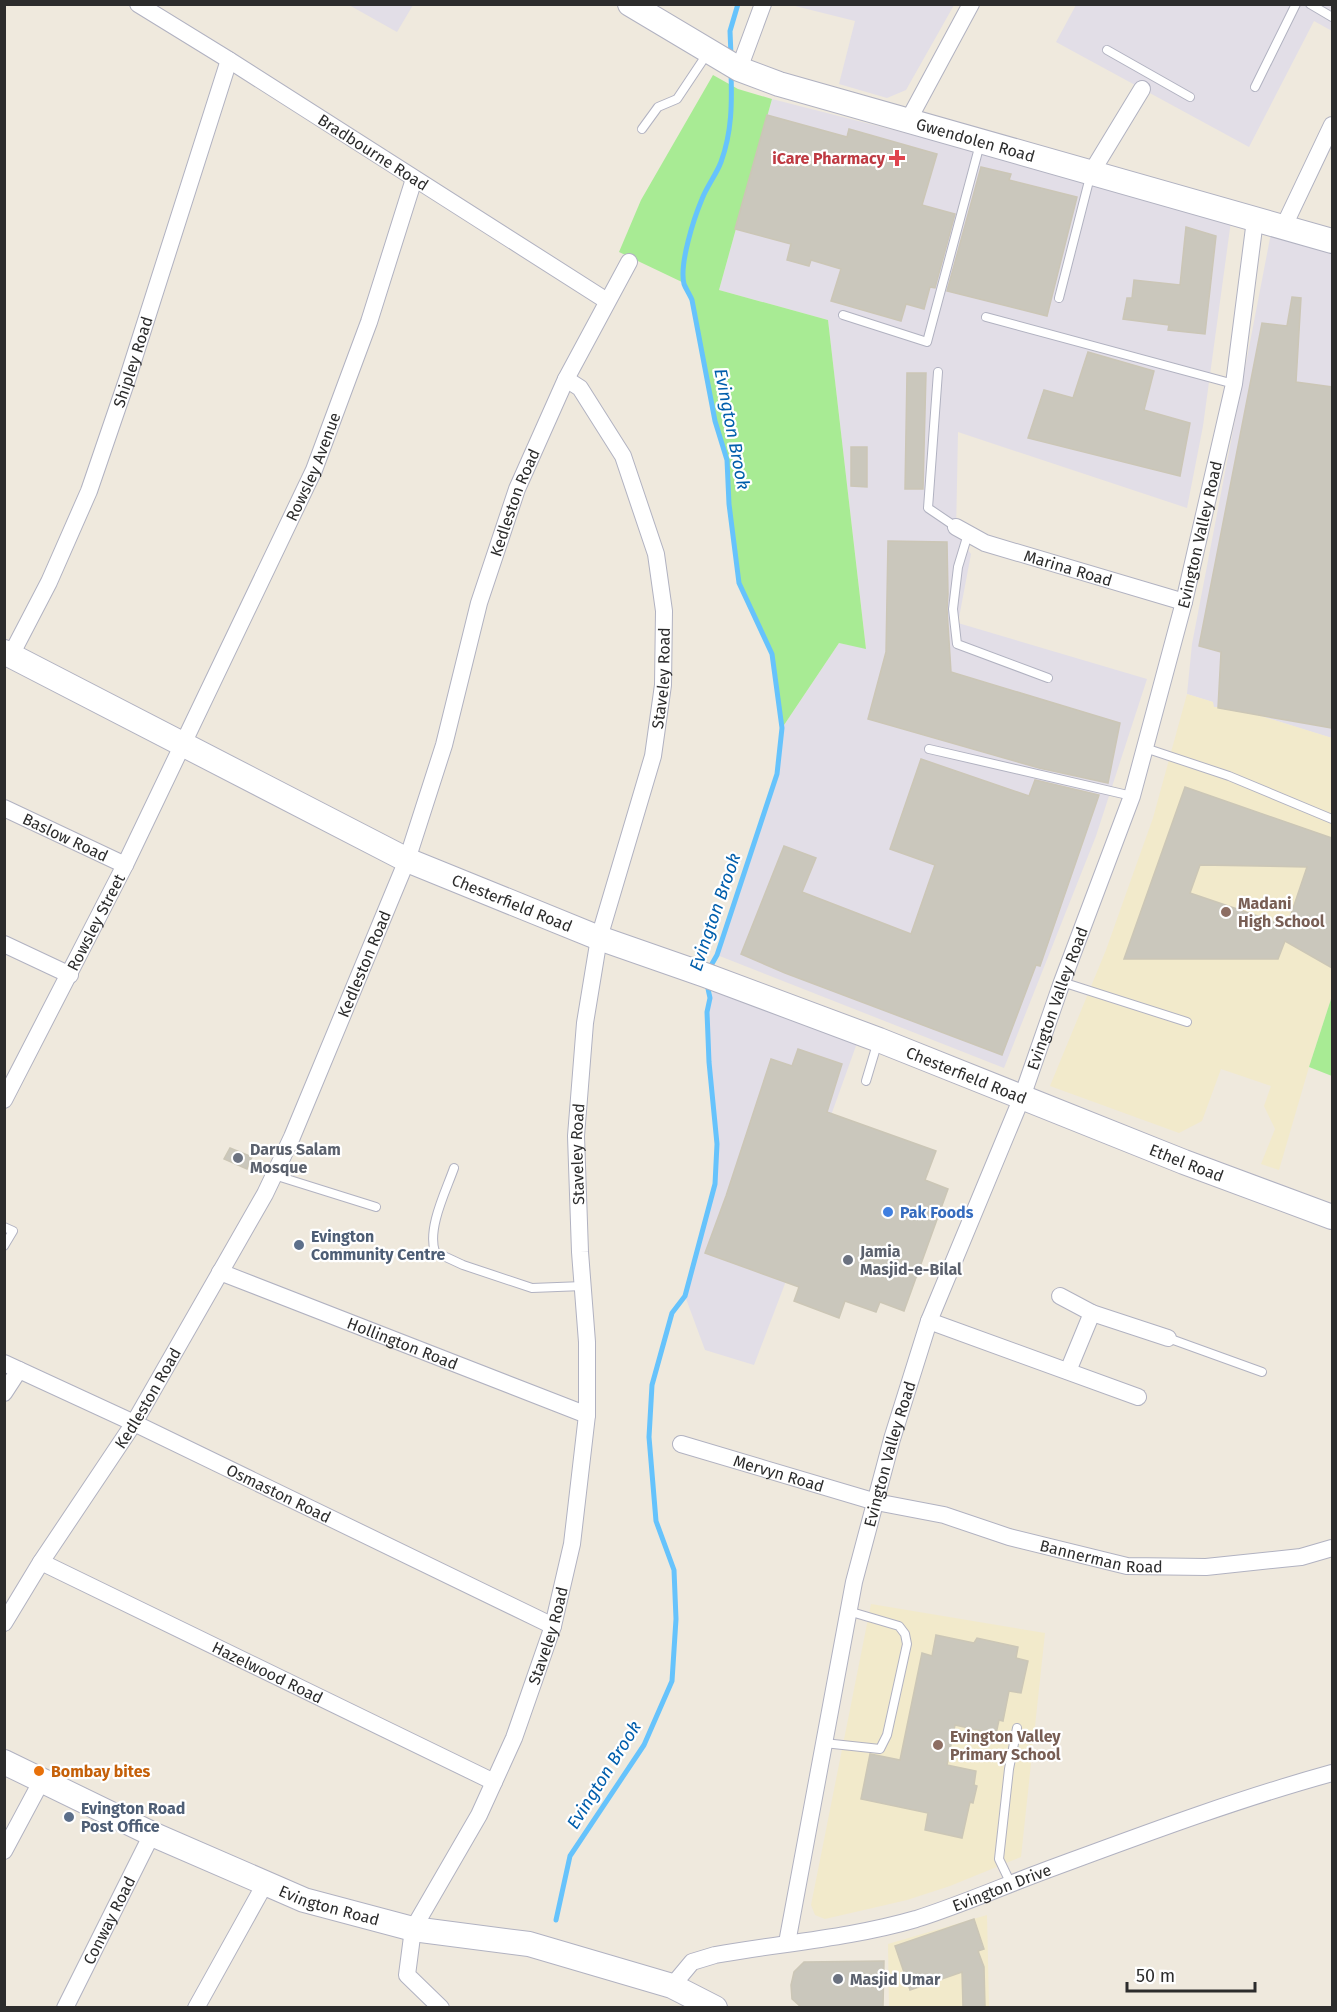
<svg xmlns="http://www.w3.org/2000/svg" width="1337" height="2012" viewBox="0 0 1337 2012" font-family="'Fira Sans',sans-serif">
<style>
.industrial{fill:#e2dee7}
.education{fill:#f2eacb}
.green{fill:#a8eb94}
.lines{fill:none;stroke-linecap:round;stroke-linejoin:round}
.stream{stroke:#66c3fc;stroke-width:5}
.building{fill:#cac7bc;stroke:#cbc6b6;stroke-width:1.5;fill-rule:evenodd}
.lane-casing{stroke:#b1b2c1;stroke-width:10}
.street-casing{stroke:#b1b2c1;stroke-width:18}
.secondary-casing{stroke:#b1b2c1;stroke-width:26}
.lane{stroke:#fff;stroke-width:8}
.street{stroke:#fff;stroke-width:16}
.secondary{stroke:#fff;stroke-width:24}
.health-dot{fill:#e0444e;stroke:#fff;stroke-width:2}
.education-dot{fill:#8d6e63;stroke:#fff;stroke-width:2}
.worship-dot{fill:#6b7280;stroke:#fff;stroke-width:2}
.shop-dot{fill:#3f7fe0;stroke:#fff;stroke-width:2}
.service-dot{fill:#5c6f8a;stroke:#fff;stroke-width:2}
.food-dot{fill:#e8710a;stroke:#fff;stroke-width:2}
.labels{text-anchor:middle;stroke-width:4.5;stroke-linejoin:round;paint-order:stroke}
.street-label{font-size:16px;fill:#2c2c2c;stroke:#fff}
.health-label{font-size:16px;font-weight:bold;fill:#be3a42;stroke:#fff;text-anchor:end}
.education-label{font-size:16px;font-weight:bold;fill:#785e54;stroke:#fff;text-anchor:start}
.worship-label{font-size:16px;font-weight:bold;fill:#5b616d;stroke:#fff;text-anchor:start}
.shop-label{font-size:16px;font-weight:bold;fill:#366cbe;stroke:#fff;text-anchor:start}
.service-label{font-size:16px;font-weight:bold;fill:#4e5e75;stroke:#fff;text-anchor:start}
.food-label{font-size:16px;font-weight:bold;fill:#c56008;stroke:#fff;text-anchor:start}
.water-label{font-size:18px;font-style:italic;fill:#005eac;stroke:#fff}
</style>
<rect width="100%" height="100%" fill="#efe9dd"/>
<g class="industrial">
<polygon points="349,5 413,5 397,32"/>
<polygon points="791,5 954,4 954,5 906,90 887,98 839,84 855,21"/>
<polygon points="1076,5 1332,5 1332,31 1314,21 1249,147 1056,42"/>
<polygon points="772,99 1090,180 1231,221 1203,426 1187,508 958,432 956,533 971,554 958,623 1147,679 1096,836 1004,1068 717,955 777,774 782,728 839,643 866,648 828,320 719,290"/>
<polygon points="1271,233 1332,250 1332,738 1232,707 1213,707 1213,702 1187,694 1192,644"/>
<polygon points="714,989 857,1043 796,1213 810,1218 754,1365 705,1350 685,1296 715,1184 717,1144 709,1062 707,1012 710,998"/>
</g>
<g class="education">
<polygon points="1187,694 1213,702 1214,707 1232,707 1332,738 1332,996 1309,1067 1279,1170 1261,1164 1275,1129 1264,1106 1271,1086 1221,1069 1202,1121 1179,1133 1050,1086 1106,950 1133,874 1153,818"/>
<polygon points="871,1604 1045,1633 1021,1857 950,1886 907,1900 825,1919 815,1915 811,1905"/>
<polygon points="987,1915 989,2007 889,2007 888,1944"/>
</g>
<g class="green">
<polygon points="713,75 738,89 772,99 719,290 828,320 866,649 839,643 782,728 772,654 739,583 729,504 727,460 715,421 692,300 684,283 619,252 641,200"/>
<polygon points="1332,996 1332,1076 1309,1067"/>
</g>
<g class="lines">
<g class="stream">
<polyline points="731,56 730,31 738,4"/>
<path d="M709,969L717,955L777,774L782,728L772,654L739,583L729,504L727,460L715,421L692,300C690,295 686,289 684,284C679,264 694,218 702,199C707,186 716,175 721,162C732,132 732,103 731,72"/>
<polyline points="556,1920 570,1856 644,1745 672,1681 676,1619 674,1570 656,1521 649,1437 652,1385 672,1313 685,1296 715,1184 717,1144 709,1062 707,1012 710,998 707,984"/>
</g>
</g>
<g class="building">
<polygon points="767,115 847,137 849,129 937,154 922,205 955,214 935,288 930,287 924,309 906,304 901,321 831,301 841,269 811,260 809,266 787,260 791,244 735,229"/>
<polygon points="981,167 1011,174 1009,180 1077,197 1047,316 947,291"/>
<polygon points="1186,227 1216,236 1205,334 1168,330 1169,325 1123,319 1127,298 1132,298 1134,280 1180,285"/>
<polygon points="1292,297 1301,298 1296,382 1332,387 1332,728 1218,708 1221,652 1199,646 1262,323 1287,326"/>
<polygon points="1088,352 1154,371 1144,410 1190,423 1180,476 1028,438 1044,390 1073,398"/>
<polygon points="907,373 926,373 923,489 905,489"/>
<polygon points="851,447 867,447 867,487 851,486"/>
<polygon points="888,541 947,542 948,594 947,609 951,672 1120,723 1108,783 1039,768 868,719 886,652"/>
<polygon points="921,759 1029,796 1035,780 1099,795 1040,966 1036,965 1002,1055 785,973 741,954 784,846 816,858 802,892 911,934 935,865 890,849"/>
<path d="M1185,787L1332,838V968L1285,941L1278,959H1124ZM1200,865L1307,867L1287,926L1190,893Z"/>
<polygon points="798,1049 842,1064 827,1112 936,1151 925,1180 948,1189 904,1311 880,1302 876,1312 845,1301 839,1318 794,1301 799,1287 705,1253 726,1196 771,1059 792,1066"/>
<polygon points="230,1148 252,1157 247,1169 224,1159"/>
<polygon points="936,1635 974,1643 977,1638 1018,1647 1016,1658 1028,1661 1021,1693 1009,1691 1003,1721 999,1720 996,1734 955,1725 947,1765 976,1771 974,1785 977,1786 973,1803 970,1802 962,1838 925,1830 928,1813 861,1799 870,1754 900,1760 922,1653 932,1656"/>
<polygon points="974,1919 984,1949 978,1951 984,1967 985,2007 963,2007 962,1972 910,1990 895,1946"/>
<polygon points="884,1961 883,2007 801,2007 792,1999 791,1985 794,1972 804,1962"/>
</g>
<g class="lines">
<g class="lane-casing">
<g id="lane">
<polyline points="1310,4 1332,17"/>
<polyline points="1107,50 1190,97"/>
<polyline points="1255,87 1296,4"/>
<polyline points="642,129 658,107 677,99 707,54"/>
<polyline points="1059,298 1091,173"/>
<polyline points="843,315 927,342 980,144"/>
<polyline points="986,317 1234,384"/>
<polyline points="938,372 928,508 956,527"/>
<polyline points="968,534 958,567 953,609 957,644 1048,678"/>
<polyline points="1145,748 1229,776 1332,819"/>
<polyline points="929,749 1132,796"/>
<polyline points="1062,982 1187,1022"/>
<polyline points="866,1081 878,1041"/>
<path d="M454,1168C446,1191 427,1228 435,1252L463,1265L532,1288L583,1286"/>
<polyline points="274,1175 376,1207"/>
<polyline points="4,1227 13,1231 4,1246"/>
<polyline points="1168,1338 1262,1372"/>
<polyline points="824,1743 880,1749 887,1735 907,1644 905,1634 899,1626 848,1611"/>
<polyline points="1011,1884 999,1859 1009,1769 1017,1728"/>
</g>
</g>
<g class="street-casing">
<g id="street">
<path id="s1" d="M138,4L229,60L607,301"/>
<polyline points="739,69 763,4"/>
<polyline points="909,119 971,4"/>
<polyline points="1091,173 1142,89"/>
<polyline points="1283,228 1332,125"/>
<path id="s2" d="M956,527L985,543L1184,602"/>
<path id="s3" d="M11,655L49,582L89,491L128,377L229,60"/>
<path id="s4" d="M4,808L125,865"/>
<polyline points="4,944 70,975"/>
<path id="s5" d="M4,1100L125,865L314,470L369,322L414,179"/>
<path id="s6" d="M220,1272L587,1415"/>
<polyline points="1060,1296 1092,1313 1168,1338"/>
<polyline points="929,1321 1138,1397"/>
<path id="s7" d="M4,1363L134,1423L553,1626"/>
<polyline points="1068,1371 1092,1313"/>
<polyline points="4,1393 19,1370"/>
<path id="s8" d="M681,1444L876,1502L944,1515L1009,1537L1127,1566L1206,1567L1301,1557L1332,1548"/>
<path id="s9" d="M41,1562L494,1782"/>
<path id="s10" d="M4,1623L41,1562L134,1423L265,1194L292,1137L407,860L444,745L479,603L517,489L566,379L629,262"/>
<polyline points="4,1851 42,1780"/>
<path id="s11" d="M787,1943L854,1582L892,1439L929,1321L1022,1097L1062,982L1132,796L1184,602L1234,384L1255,220"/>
<path id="s12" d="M672,1986L692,1962L715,1955C782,1943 851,1938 916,1919C960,1905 1001,1887 1044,1871C1139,1836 1234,1800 1332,1773"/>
<path id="s13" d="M65,2008L152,1834"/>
<polyline points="196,2008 266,1882"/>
<path id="s14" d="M441,2008L407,1975L413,1929L479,1815L514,1738L553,1626L572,1544L587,1415V1342L580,1252L576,1136L585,1023L599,938L653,756L663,685L664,611L656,554L623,456L580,388L566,379"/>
</g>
</g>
<g class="secondary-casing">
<g id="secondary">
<path id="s15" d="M630,4L739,69L779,84L1332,241"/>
<path id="s16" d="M4,652L407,860L599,938L705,975L879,1040L1184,1162L1332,1217"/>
<path id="s17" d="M4,1762L152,1834L304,1900L413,1929L529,1944L672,1986L715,2008"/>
</g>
</g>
<use href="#lane" class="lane"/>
<use href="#street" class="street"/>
<use href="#secondary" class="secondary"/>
</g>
<path class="health-dot" d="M894 149h6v6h6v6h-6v6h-6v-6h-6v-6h6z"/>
<g class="education-dot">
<circle cx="1226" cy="912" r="6"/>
<circle cx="938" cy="1745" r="6"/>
</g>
<g class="worship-dot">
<circle cx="238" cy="1158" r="6"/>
<circle cx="848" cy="1260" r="6"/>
<circle cx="838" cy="1979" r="6"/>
</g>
<circle class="shop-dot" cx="888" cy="1212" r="6"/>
<g class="service-dot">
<circle cx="299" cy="1245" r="6"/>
<circle cx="69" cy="1817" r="6"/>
</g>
<circle class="food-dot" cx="39" cy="1771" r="6"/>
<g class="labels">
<g class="street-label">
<text dy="6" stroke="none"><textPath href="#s15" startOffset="374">Gwendolen Road</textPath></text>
<text dy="6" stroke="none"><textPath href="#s1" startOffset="278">Bradbourne Road</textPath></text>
<text dy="6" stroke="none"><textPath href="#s3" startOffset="318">Shipley Road</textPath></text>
<text dy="6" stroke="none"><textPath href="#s5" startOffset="705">Rowsley Avenue</textPath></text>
<text dy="6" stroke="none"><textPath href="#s10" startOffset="1239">Kedleston Road</textPath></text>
<text dy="6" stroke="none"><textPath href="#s11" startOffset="1472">Evington Valley Road</textPath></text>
<text dy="6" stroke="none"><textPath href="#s2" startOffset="120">Marina Road</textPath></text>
<text dy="6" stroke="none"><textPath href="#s14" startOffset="1390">Staveley Road</textPath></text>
<text dy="6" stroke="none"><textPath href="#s4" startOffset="68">Baslow Road</textPath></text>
<text dy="6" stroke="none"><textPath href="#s16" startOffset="567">Chesterfield Road</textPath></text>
<text dy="6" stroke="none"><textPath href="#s5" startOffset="200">Rowsley Street</textPath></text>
<text dy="6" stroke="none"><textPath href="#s10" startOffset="753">Kedleston Road</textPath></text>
<text dy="6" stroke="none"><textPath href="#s11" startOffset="986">Evington Valley Road</textPath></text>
<text dy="6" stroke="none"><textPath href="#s16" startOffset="1053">Chesterfield Road</textPath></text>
<text dy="6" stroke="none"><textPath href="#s14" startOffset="904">Staveley Road</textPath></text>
<text dy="6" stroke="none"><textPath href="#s16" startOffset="1290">Ethel Road</textPath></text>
<text dy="6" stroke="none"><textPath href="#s6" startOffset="196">Hollington Road</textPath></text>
<text dy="6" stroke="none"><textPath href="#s10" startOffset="267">Kedleston Road</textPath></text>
<text dy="6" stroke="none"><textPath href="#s11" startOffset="500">Evington Valley Road</textPath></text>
<text dy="6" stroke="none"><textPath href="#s8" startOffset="102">Mervyn Road</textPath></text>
<text dy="6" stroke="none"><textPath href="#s7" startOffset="304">Osmaston Road</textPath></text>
<text dy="6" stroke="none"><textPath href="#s8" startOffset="436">Bannerman Road</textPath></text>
<text dy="6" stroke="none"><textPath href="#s14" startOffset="418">Staveley Road</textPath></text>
<text dy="6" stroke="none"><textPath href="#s9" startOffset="252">Hazelwood Road</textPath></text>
<text dy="6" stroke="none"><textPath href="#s12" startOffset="351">Evington Drive</textPath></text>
<text dy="6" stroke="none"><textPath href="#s17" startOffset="356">Evington Road</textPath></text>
<text dy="6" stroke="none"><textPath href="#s13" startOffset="98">Conway Road</textPath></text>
</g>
<g class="health-label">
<text x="885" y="164">iCare Pharmacy</text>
</g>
<g class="education-label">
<text x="1238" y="909">Madani<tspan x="1238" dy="18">High School</tspan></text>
<text x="950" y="1742">Evington Valley<tspan x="950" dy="18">Primary School</tspan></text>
</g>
<g class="worship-label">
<text x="250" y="1155">Darus Salam<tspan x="250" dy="18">Mosque</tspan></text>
<text x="860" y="1257">Jamia<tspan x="860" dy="18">Masjid-e-Bilal</tspan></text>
<text x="850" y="1985">Masjid Umar</text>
</g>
<g class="shop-label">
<text x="900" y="1218">Pak Foods</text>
</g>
<g class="service-label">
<text x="311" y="1242">Evington<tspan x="311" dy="18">Community Centre</tspan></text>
<text x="81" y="1814">Evington Road<tspan x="81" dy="18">Post Office</tspan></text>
</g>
<g class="food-label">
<text x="51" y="1777">Bombay bites</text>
</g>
<g class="water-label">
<text transform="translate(732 429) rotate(79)" y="6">Evington Brook</text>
<text transform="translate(715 912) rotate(-71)" y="6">Evington Brook</text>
<text transform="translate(604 1775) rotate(-58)" y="6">Evington Brook</text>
</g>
</g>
<rect width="1337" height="2012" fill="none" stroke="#2c2c2c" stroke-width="12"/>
<path d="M1127 1982v9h128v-9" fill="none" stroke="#2c2c2c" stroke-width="3"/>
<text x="1136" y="1982" font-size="18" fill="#2c2c2c" stroke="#ffffff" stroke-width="4.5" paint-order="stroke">50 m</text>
</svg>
